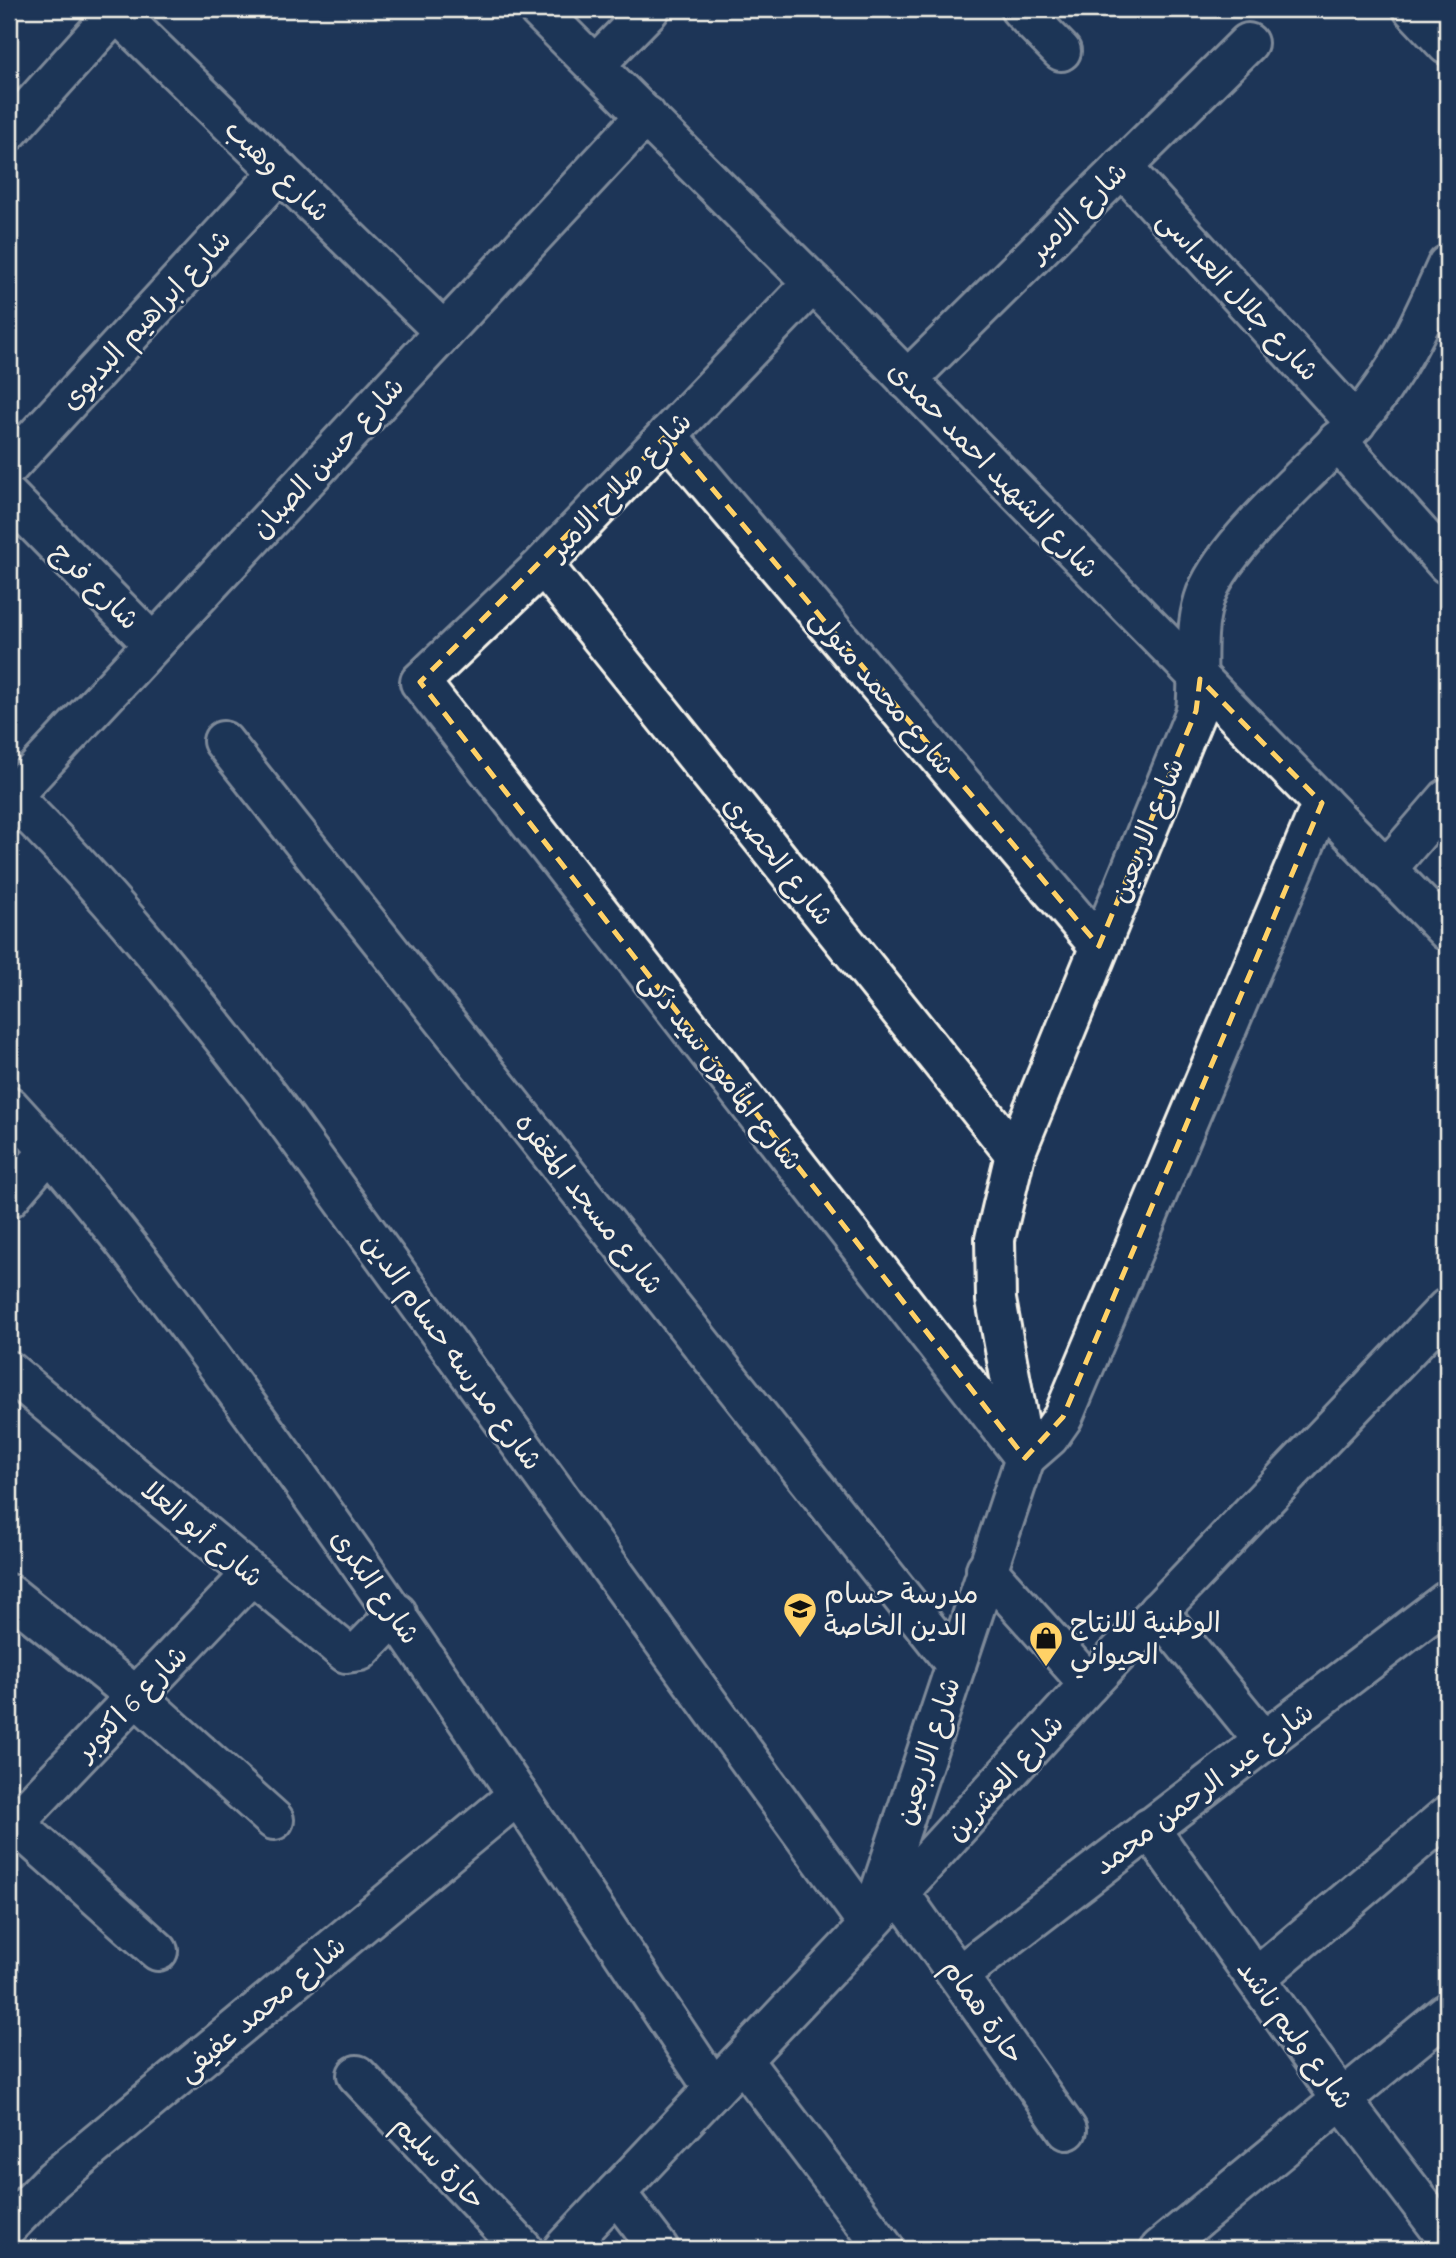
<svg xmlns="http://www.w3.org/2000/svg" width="1456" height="2258" viewBox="0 0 1456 2258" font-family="'Indie Flower','Playpen Sans Arabic',sans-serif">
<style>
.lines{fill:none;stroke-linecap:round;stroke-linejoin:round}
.street-casing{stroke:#f4f1e8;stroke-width:44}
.street{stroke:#1d3557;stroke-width:38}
.marked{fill:none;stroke:#ffd166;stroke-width:5;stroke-dasharray:14 9;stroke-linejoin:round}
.labels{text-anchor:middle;stroke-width:5;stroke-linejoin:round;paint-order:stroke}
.street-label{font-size:28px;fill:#f4f1e8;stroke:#1d3557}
.poi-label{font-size:28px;fill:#f4f1e8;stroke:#1d3557;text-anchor:start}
</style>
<rect width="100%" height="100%" fill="#1d3557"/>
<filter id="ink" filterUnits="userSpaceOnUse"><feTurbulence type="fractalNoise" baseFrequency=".0143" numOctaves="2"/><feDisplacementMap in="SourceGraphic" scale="14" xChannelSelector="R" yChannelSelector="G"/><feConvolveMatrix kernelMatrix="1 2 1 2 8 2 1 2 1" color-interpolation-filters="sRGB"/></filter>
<g filter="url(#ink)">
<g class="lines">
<g class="street-casing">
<g id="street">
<polyline points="113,9 444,332"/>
<polyline points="538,9 813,283 1447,931"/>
<polyline points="1020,9 1061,51"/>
<polyline points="1413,9 1447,45"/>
<polyline points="595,65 650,9"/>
<polyline points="9,131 116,12"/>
<polyline points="1122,167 1356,423"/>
<polyline points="813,283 543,565 420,682 1025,1458 1049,1437 1063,1417 1322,803"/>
<polyline points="907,380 1248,43"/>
<polyline points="667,435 1099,946"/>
<polyline points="1337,441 1447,564"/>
<polyline points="9,466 280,172"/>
<polyline points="9,497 153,644"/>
<polyline points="543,565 1015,1154"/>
<polyline points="223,741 956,1665"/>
<path d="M9,794C105,887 187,991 269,1097L869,1925"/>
<polyline points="9,799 646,115"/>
<polyline points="1386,870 1447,799"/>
<path d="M9,1106C108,1213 193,1331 279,1450C430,1659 571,1875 714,2089"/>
<polyline points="9,1198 50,1150"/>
<polyline points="9,1371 346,1653 360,1651 397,1613"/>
<polyline points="986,1569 1089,1684"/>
<polyline points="9,1594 137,1697 274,1820"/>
<polyline points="1158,1611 1264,1741"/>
<polyline points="9,1824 30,1837 158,1951"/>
<polyline points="1149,1828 1342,2100 1447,2238"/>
<polyline points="9,1829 252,1574"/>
<polyline points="899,1892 1067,2130"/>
<path d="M869,1925L1025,1458L996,1300L995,1239L1015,1154L1196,711C1200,675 1193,635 1204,600C1220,546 1317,467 1356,422C1397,376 1422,321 1447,265"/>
<polyline points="959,1975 1447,1601"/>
<polyline points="1256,1978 1447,1816"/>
<polyline points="742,2060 885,2249"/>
<polyline points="357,2075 523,2249"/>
<polyline points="616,2193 659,2249"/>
<polyline points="9,2225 53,2180 518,1795"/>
<polyline points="563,2249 869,1925 1089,1684 1447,1308"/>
<polyline points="1160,2249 1447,2013"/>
</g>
</g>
<use href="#street" class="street"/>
</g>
</g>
<path d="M0 0H1456V2258H0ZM667,435L1099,946L1196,711L1200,679L1322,803L1063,1417L1025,1458L420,682Z" fill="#1d3557" fill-opacity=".55" fill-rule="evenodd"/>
<path class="marked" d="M667,435L1099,946L1196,711L1200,679L1322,803L1063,1417L1025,1458L420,682Z"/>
<defs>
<g id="school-pin" transform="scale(1.75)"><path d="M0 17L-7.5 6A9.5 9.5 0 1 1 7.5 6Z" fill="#ffd166" stroke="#1d3557"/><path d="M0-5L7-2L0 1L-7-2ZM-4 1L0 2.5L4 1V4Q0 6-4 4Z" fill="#111"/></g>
<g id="shop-pin" transform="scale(1.75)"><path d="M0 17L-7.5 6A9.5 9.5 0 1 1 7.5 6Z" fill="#ffd166" stroke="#1d3557"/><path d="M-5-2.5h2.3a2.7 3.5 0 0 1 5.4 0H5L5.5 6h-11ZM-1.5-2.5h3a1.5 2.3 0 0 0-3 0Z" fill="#111"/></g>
</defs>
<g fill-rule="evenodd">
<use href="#school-pin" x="800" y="1609"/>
<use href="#shop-pin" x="1046" y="1638"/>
</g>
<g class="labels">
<g class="street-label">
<text transform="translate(278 170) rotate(44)" y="10">شارع وهيب</text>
<text transform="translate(1077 211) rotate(-45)" y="10">شارع الامير</text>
<text transform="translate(1239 295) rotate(47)" y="10">شارع جلال العداسى</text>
<text transform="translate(145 319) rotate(-47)" y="10">شارع ابراهيم البديوى</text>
<text transform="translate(327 457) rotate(-47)" y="10">شارع حسن الصبان</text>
<text transform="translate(994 469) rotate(46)" y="10">شارع الشهيد احمد حمدى</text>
<text transform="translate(619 485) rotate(-46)" y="10">شارع صلاح الامير</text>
<text transform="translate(96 585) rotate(45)" y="10">شارع فرج</text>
<text transform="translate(883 691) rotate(50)" y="10">شارع محمد متولى</text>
<text transform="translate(1146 830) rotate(-68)" y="10">شارع الاربعين</text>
<text transform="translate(779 860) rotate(51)" y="10">شارع الحصرى</text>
<text transform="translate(722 1070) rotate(52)" y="10">شارع المأمون سيد ذكى</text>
<text transform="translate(590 1203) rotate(52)" y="10">شارع مسجد المغفره</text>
<text transform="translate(453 1351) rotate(54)" y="10">شارع مدرسه حسام الدين</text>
<text transform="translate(203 1533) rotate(40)" y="10">شارع أبو العلا</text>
<text transform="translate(376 1586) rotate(55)" y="10">شارع البكرى</text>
<text transform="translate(131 1702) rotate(-46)" y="10">شارع 6 اكتوبر</text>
<text transform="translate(927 1751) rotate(-72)" y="10">شارع الاربعين</text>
<text transform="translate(1004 1777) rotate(-48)" y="10">شارع العشرين</text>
<text transform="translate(1203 1788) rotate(-37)" y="10">شارع عبد الرحمن محمد</text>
<text transform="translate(261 2008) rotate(-40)" y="10">شارع محمد عفيفى</text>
<text transform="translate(984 2011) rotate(55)" y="10">حارة همام</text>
<text transform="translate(1296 2034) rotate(54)" y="10">شارع وليم ناشد</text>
<text transform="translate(440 2162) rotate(46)" y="10">حارة سليم</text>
</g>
<g class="poi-label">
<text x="824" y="1603">مدرسة حسام<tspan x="824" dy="32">الدين الخاصة</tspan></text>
<text x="1070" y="1632">الوطنية للانتاج<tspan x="1070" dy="32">الحيواني</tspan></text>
</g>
</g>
<rect width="1456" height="2258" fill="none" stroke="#1d3557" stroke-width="35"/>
<rect x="18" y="18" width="1421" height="2223" fill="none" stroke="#f4f1e8" stroke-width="2.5" filter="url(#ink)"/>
</svg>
